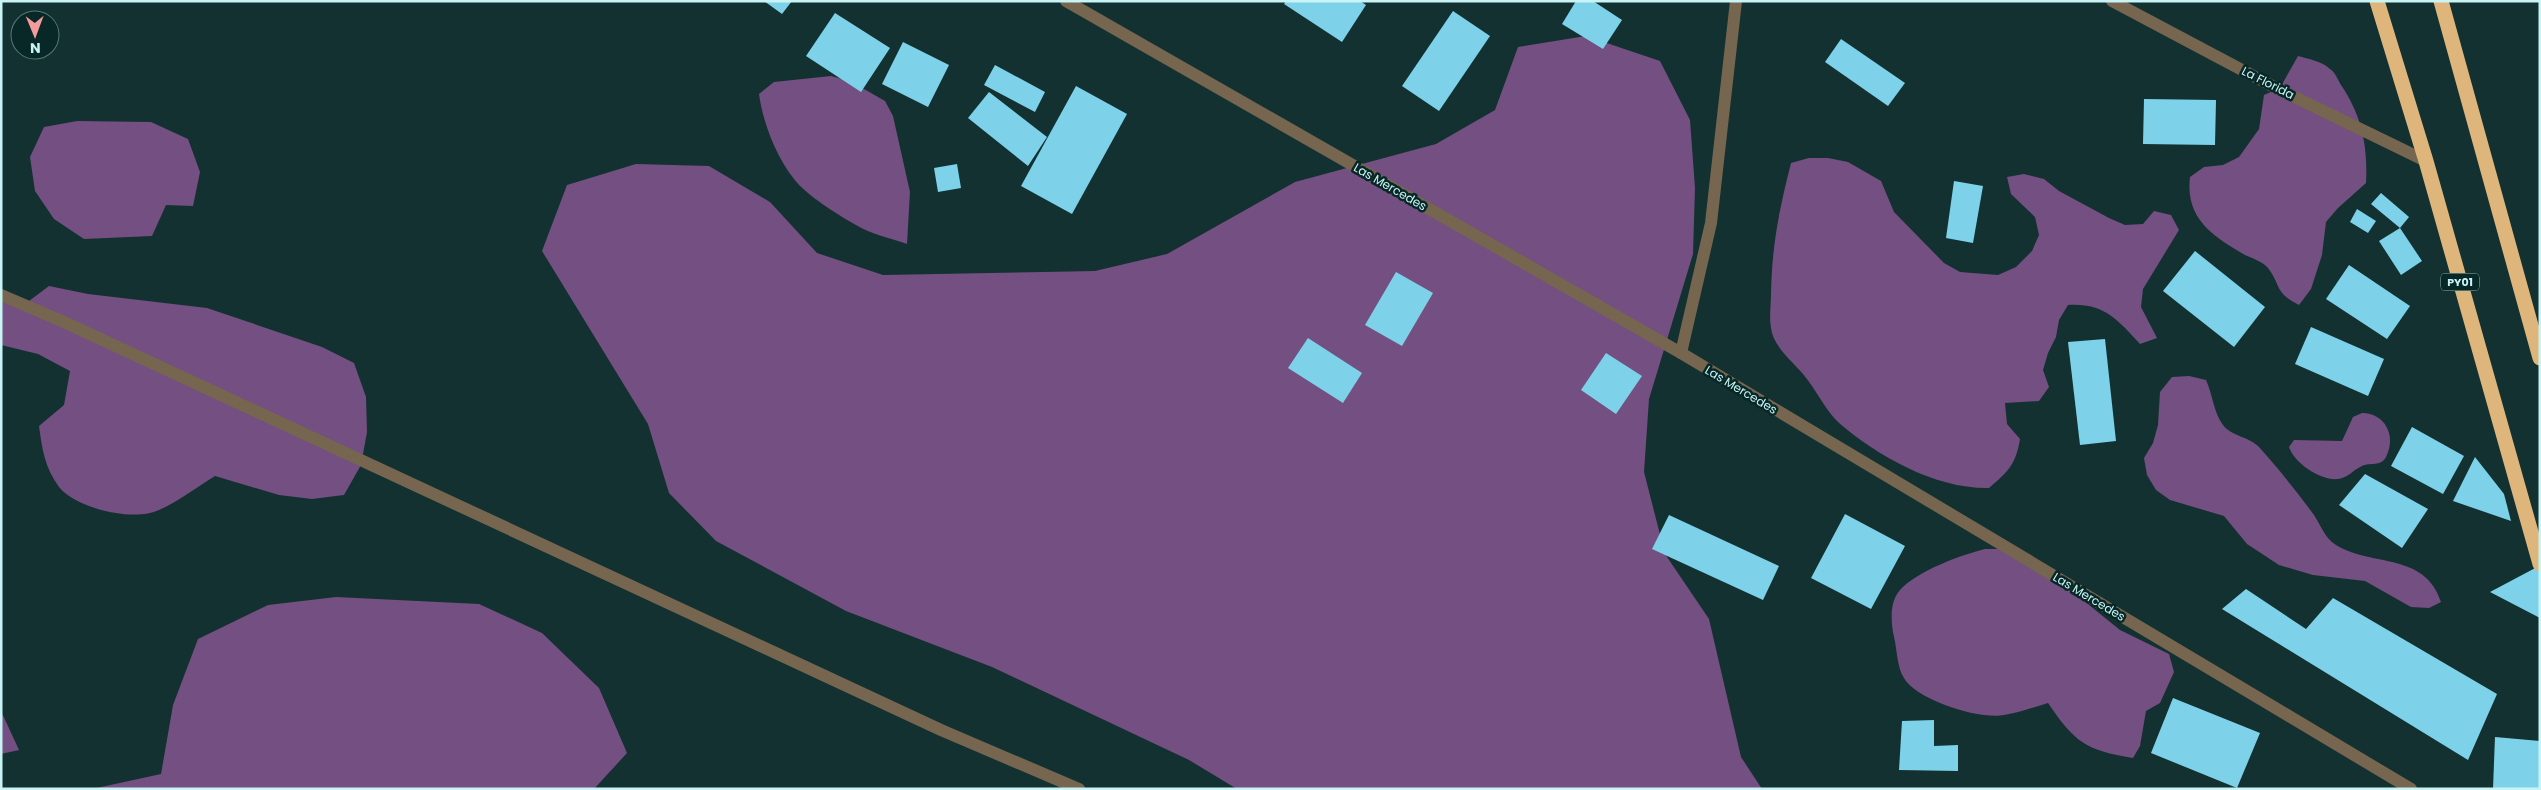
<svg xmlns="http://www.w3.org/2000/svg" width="2541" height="790" viewBox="0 0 2541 790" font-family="Poppins,sans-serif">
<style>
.forest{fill:#744f81}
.building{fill:#7dd2ea}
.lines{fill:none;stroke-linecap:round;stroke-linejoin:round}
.lane{stroke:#76664f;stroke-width:12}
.street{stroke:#76664f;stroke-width:12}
.highway{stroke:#deb67b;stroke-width:15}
.labels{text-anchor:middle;stroke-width:5;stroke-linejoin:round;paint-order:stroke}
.shield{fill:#082727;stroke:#8fb6b7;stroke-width:1}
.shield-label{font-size:11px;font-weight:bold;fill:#c9f4f5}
.street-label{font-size:12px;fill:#c9f4f5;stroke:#082727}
</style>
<rect width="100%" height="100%" fill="#133131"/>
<g class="forest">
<polygon points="1586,36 1660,61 1690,120 1695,188 1693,254 1649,399 1644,472 1665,554 1709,619 1741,757 1762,789 1237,789 1189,760 992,667 846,611 716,541 669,493 648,424 542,251 567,185 636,164 709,166 770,202 817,253 883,275 1095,271 1167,254 1295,182 1436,144 1495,110 1518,47"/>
<path d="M2298,56C2308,59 2322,61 2330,69C2335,72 2338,80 2341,85C2362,116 2368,146 2366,183L2338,208L2326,222L2322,255L2311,289L2299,305C2274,292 2282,287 2268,268C2263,262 2252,258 2245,255C2213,236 2185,219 2190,177L2204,167L2223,165L2239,157L2259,129L2264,95L2280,88Z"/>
<path d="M831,76L850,81L885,101L893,116L910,192L907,244C890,238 871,234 856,225C838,215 806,195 794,179C776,156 763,123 759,94L774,82Z"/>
<polygon points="77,121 151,122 188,139 200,172 193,206 166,205 152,236 84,239 54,219 35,191 30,157 44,127"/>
<path d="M1809,158H1828L1848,162L1881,181L1894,212L1944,263L1960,272L1998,275L2016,267L2032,251L2039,235L2035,217L2011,194L2007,177L2024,174L2044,179L2059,191L2109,218L2125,225L2143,224L2154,211L2171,215L2179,230L2143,289L2141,307L2157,338L2140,344C2117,319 2104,303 2068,305L2059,320L2056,337L2048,353L2043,370L2049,387L2039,401L2005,403L2007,424L2020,439C2016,464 2008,472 1989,488C1936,489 1879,457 1839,423C1825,410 1816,389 1803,374C1792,361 1773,346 1771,328C1769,317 1771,305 1771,294C1772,244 1779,211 1791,163Z"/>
<path d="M49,286L88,294L207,308L322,347L354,363L366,397L367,432L361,465L344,495L312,499L279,495L215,476C197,487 179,501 159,510C134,522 77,509 59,487C45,468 42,449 39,426L64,405L70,371L38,354L1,345V299L21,307Z"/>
<path d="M2189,376L2206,380C2213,395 2213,411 2223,425C2231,436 2250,437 2259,447C2278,468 2297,492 2314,515C2322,527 2324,537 2336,545C2372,567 2425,552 2441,602L2429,608L2411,607L2365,581L2313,575L2279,565L2247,544L2224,516L2170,500L2156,490L2147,475L2144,458L2153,443L2158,425L2160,392L2172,377Z"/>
<path d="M2362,413C2385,413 2397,436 2386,457C2381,467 2370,462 2362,466C2353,470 2348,478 2338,479C2321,481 2294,463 2289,447L2294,440L2342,441L2353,417Z"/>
<path d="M1985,549H2007L2073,592L2120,630L2169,654L2174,672L2160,703L2146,711L2140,746L2133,758C2086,750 2075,743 2048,703C2034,707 2019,713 2004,715C1980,720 1916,700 1904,678C1897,668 1897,649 1894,637C1891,623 1889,602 1900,590C1917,571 1961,555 1985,549Z"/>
<polygon points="336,597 479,604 542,633 599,688 627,753 594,789 92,789 161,774 173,705 198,639 268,605"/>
<polygon points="1,711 19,750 1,754"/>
</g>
<g class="building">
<polygon points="764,1 792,1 782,14"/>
<polygon points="1286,1 1360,1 1366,5 1342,42 1284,4"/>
<polygon points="1576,1 1593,1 1622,20 1603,49 1562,24"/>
<polygon points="1453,11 1490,36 1439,111 1402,86"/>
<polygon points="835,13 890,48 861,92 806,56"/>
<polygon points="1841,39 1905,83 1888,106 1825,62"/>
<polygon points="903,42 949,65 928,107 882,84"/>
<polygon points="995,65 1045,92 1035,112 984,85"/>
<polygon points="1076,86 1127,114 1072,214 1021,186"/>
<polygon points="989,92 1047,137 1028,166 968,118"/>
<polygon points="2144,99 2216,100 2215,145 2143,144"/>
<polygon points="957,164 961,188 938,192 934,168"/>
<polygon points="1954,181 1983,186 1973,243 1946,238"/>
<polygon points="2381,193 2409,217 2400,228 2371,204"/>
<polygon points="2357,209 2376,221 2368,233 2350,222"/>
<polygon points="2400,228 2422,261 2401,275 2379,241"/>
<polygon points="2195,251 2265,307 2234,347 2163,291"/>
<polygon points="2349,265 2410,306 2387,339 2326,299"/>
<polygon points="1396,272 1433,293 1402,346 1365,325"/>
<polygon points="2311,327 2384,359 2368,396 2295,364"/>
<polygon points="1308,338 1362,373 1343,403 1288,368"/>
<polygon points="2105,339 2116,441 2080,445 2068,342"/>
<polygon points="1606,353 1642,376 1616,414 1581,390"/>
<polygon points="2412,427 2464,456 2443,494 2391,466"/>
<polygon points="2475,457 2504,494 2511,521 2453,501"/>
<polygon points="2365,474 2428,509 2402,548 2339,505"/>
<polygon points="1845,514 1905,546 1871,609 1811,578"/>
<polygon points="1669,515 1779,566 1763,600 1652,549"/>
<polygon points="2539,566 2540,618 2490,592"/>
<polygon points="2246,589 2306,629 2333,598 2497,694 2468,760 2222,609"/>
<polygon points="2173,698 2260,733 2237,788 2151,753"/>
<polygon points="1934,720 1934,746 1958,745 1958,771 1899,770 1902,721"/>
<polygon points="2495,737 2540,741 2540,789 2493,789"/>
</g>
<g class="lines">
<polyline class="lane" points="1,295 64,322 941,730 1079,789"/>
<g class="street">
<polyline points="1066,1 1681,353 2411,789"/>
<polyline points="2112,1 2276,88 2426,161"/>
<polyline points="1681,353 1711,223 1736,1"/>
</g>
<g class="highway">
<polyline points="2377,1 2426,161 2540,564"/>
<polyline points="2441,1 2540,358"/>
</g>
</g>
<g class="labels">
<rect class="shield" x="2441" y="273.5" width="38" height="17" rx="4"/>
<g class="shield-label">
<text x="2460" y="286">PY01</text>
</g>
<g class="street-label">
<text transform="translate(2268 83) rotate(27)" y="4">La Florida</text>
<text transform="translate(1390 187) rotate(30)" y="4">Las Mercedes</text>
<text transform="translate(1741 390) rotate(31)" y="4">Las Mercedes</text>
<text transform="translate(2089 597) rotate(31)" y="4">Las Mercedes</text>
</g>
</g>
<rect width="2541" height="790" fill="none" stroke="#c9f4f5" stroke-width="5"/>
<g transform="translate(35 35) rotate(179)"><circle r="24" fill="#082727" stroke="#557979"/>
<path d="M0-4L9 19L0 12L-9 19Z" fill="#f59b9e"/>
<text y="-8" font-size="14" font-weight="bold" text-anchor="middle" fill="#c9f4f5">N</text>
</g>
</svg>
